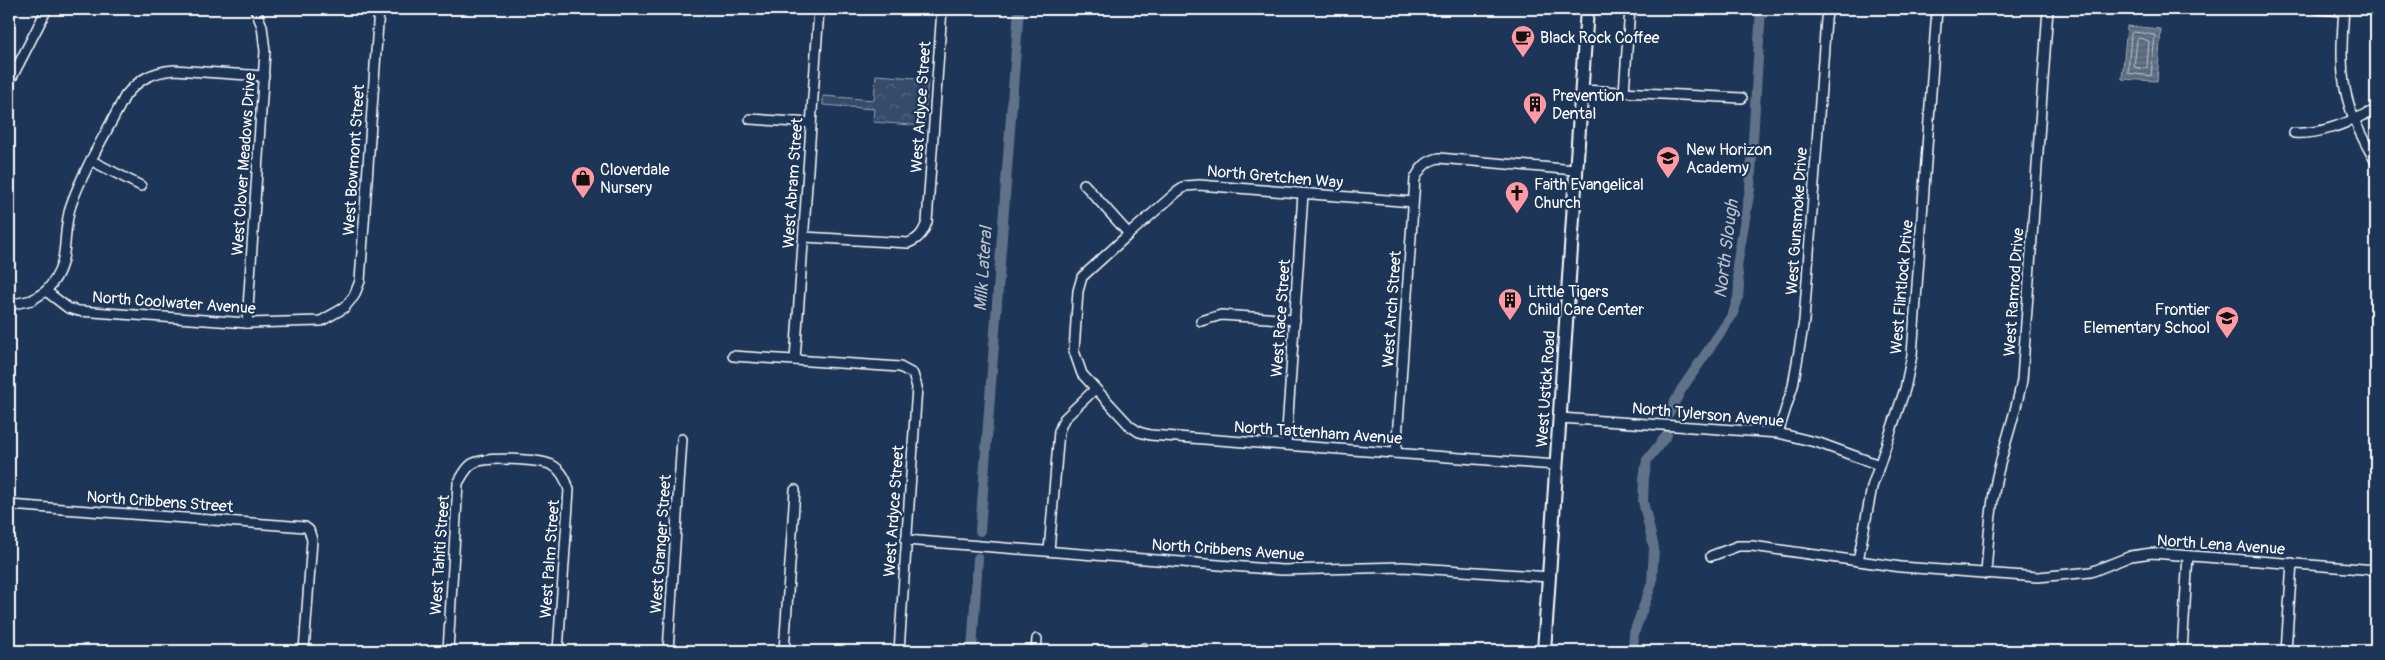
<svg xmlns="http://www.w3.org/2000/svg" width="2385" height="660" viewBox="0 0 2385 660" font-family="Pangolin,sans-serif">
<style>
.park{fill:url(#park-crowns);stroke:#9aa5b4}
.water{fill:url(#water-rules);stroke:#a0aab8}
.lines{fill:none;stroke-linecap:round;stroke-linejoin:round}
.shore{stroke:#c0c7d0;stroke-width:1}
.canal{stroke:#617289;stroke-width:10}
.street-casing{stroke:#fff;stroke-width:12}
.secondary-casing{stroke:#fff;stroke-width:16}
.street{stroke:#1d3557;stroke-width:9}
.secondary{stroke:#1d3557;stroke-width:12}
.labels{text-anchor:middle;stroke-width:4.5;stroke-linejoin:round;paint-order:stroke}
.poi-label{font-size:16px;fill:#fff;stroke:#1d3557;text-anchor:start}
.street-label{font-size:16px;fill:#fff;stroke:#1d3557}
.water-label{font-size:18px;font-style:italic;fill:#b8c0ca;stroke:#1d3557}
</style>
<defs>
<pattern id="park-crowns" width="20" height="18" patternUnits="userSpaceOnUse" patternTransform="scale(1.25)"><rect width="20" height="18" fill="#364b69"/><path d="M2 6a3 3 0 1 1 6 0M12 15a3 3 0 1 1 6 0" fill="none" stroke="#546680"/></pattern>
<pattern id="water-rules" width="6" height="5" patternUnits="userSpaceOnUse" patternTransform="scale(1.25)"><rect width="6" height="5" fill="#617289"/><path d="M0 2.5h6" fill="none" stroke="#555d67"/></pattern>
</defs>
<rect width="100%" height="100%" fill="#1d3557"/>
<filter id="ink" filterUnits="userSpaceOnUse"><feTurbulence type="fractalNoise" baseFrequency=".02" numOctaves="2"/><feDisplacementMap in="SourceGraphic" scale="10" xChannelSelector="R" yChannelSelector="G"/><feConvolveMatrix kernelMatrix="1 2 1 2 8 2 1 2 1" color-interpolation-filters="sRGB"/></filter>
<g filter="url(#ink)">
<polygon class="park" points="876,75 928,79 924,126 873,122 874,109 823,105 823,96 874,100"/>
<polygon class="water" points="2127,26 2161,29 2157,81 2122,79"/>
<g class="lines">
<g class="shore">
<polygon points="2134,32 2155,35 2151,76 2128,73 2131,34"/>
<polygon points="2139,38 2149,41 2147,67 2145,69 2134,67 2137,40"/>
</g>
<g class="canal">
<polyline points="1669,413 1681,390 1733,314 1738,298 1739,285 1737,266 1750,189 1761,9"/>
<polyline points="980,531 1019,9"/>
<polyline points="972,651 978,558"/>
<polyline points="1633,651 1634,633 1652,583 1654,548 1643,501 1644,478 1647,460 1667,435"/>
</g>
<g class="street-casing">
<g id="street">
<polyline points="2318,9 2344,11"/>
<path d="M2344,9C2339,75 2341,104 2376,162"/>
<polyline points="9,83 47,9"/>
<polyline points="1581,90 1742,98"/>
<polyline points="1624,92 1630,9"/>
<polyline points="750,119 811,123"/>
<path d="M2294,133C2323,135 2350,121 2376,110"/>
<polyline points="92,161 141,186"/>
<polyline points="1084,184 1129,234 1177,192 1186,186 1199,185 1413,202"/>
<polyline points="1129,234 1082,277 1078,291 1074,351 1082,374 1130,426 1139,432 1150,435 1556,465"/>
<path d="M804,237L908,243C919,239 923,233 927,222L942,9"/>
<path d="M46,291C73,261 60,239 71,205C84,168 107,132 125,96C139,79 152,72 174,70L264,76"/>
<polyline points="9,305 32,300 46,291 68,308 79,311 247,323 321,321 344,308 354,296 360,281 379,9"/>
<polyline points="1201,321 1221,315 1295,320"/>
<polyline points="247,323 265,51 262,26 255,9"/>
<polyline points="733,356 900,367 913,374 917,387 899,651"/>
<polyline points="795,360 819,9"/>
<polyline points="1560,418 1778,433 1819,443 1879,465"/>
<polyline points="1778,433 1793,386 1804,321 1826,19 1828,9"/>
<polyline points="1286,445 1303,194"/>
<path d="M1396,453L1415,179C1421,167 1426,161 1439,158L1575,170"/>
<polyline points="9,505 305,527 309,530 312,540 304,651"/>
<polyline points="906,540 1282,570 1403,567 1549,577"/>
<polyline points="1049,551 1059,431 1064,419 1095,389"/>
<polyline points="1711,556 1738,546 1752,546 1901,567 2038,577 2091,572 2131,556 2152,553 2376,570"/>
<polyline points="1858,561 1872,487 1905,389 1912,355 1937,9"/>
<path d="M1986,574C1988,542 1990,512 1996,481C2003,447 2016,414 2022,380L2048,9"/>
<path d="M448,651L458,483C462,477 465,469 472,464C484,456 538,459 552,465C562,470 566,480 569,490L558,651"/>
<polyline points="668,651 682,439"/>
<polyline points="784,651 795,490"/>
<polyline points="1036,651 1037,639"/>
<polyline points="1144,651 1144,648"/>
<polyline points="2182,651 2188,556"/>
<polyline points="2286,651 2292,563"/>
</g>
</g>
<g class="secondary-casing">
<polyline id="secondary" points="1544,651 1587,9"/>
</g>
<use href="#street" class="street"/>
<use href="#secondary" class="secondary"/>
</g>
</g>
<defs>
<g id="cafe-pin" transform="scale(1.25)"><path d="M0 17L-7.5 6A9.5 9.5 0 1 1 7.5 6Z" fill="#ff9aa2" stroke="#1d3557"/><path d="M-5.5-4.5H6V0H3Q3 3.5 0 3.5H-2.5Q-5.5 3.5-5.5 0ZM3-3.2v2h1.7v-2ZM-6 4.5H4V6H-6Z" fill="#111"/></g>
<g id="building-pin" transform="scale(1.25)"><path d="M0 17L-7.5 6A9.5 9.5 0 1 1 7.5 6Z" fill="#ff9aa2" stroke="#1d3557"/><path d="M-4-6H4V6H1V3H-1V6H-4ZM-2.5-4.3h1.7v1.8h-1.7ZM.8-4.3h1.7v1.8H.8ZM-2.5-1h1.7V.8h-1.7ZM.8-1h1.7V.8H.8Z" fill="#111"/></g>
<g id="school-pin" transform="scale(1.25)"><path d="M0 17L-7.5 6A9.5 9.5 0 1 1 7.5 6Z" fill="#ff9aa2" stroke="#1d3557"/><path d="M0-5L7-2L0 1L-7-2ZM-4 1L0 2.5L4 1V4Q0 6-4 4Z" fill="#111"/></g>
<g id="shop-pin" transform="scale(1.25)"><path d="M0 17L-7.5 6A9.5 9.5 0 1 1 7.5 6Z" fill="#ff9aa2" stroke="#1d3557"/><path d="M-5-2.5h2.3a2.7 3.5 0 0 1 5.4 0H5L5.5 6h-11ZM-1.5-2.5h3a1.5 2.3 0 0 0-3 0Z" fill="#111"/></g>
<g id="church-pin" transform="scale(1.25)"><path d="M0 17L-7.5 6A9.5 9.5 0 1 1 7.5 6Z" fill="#ff9aa2" stroke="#1d3557"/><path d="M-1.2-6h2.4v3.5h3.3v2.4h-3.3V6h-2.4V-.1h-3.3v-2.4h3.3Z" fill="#111"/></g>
</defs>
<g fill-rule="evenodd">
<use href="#cafe-pin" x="1523" y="37"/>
<use href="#building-pin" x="1535" y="104"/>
<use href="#school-pin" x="1668" y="158"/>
<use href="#shop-pin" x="583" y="178"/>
<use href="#church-pin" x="1517" y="193"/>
<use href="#building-pin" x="1510" y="300"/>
<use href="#school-pin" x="2227" y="318"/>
</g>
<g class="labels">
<g class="poi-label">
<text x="1540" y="43">Black Rock Coffee</text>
<text x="1552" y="101">Prevention<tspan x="1552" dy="18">Dental</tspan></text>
<text x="1686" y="155">New Horizon<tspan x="1686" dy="18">Academy</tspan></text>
<text x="600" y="175">Cloverdale<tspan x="600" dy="18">Nursery</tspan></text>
<text x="1534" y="190">Faith Evangelical<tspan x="1534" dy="18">Church</tspan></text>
<text x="1528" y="297">Little Tigers<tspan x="1528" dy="18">Child Care Center</tspan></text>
<text x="2210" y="315" text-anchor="end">Frontier<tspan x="2210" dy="18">Elementary School</tspan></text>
</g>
<g class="street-label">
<text transform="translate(920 107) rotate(-86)" y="6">West Ardyce Street</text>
<text transform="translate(353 160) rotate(-86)" y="6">West Bowmont Street</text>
<text transform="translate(243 164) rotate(-86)" y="6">West Clover Meadows Drive</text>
<text transform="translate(1275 176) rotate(5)" y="6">North Gretchen Way</text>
<text transform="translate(792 183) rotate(-86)" y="6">West Abram Street</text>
<text transform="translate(1796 221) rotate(-86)" y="6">West Gunsmoke Drive</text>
<text transform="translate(1901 287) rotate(-85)" y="6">West Flintlock Drive</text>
<text transform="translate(2013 292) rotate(-86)" y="6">West Ramrod Drive</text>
<text transform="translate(174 302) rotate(4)" y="6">North Coolwater Avenue</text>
<text transform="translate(1391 309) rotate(-86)" y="6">West Arch Street</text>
<text transform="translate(1280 318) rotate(-86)" y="6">West Race Street</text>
<text transform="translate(1545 389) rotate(-86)" y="6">West Ustick Road</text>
<text transform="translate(1708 414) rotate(5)" y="6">North Tylerson Avenue</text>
<text transform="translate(1318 432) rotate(4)" y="6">North Tattenham Avenue</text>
<text transform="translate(160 501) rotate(4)" y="6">North Cribbens Street</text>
<text transform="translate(893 511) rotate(-86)" y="6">West Ardyce Street</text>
<text transform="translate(660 544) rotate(-86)" y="6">West Granger Street</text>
<text transform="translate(2221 544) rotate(4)" y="6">North Lena Avenue</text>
<text transform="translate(1228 549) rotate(4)" y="6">North Cribbens Avenue</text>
<text transform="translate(439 555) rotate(-86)" y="6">West Tahiti Street</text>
<text transform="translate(549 559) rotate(-86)" y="6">West Palm Street</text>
</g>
<g class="water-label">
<text transform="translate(1726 249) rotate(-83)" y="6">North Slough</text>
<text transform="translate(983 269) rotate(-86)" y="6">Milk Lateral</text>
</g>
</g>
<rect width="2385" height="660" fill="none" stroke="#1d3557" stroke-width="30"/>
<rect x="15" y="15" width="2355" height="630" fill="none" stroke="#fff" stroke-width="2" filter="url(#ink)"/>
</svg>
